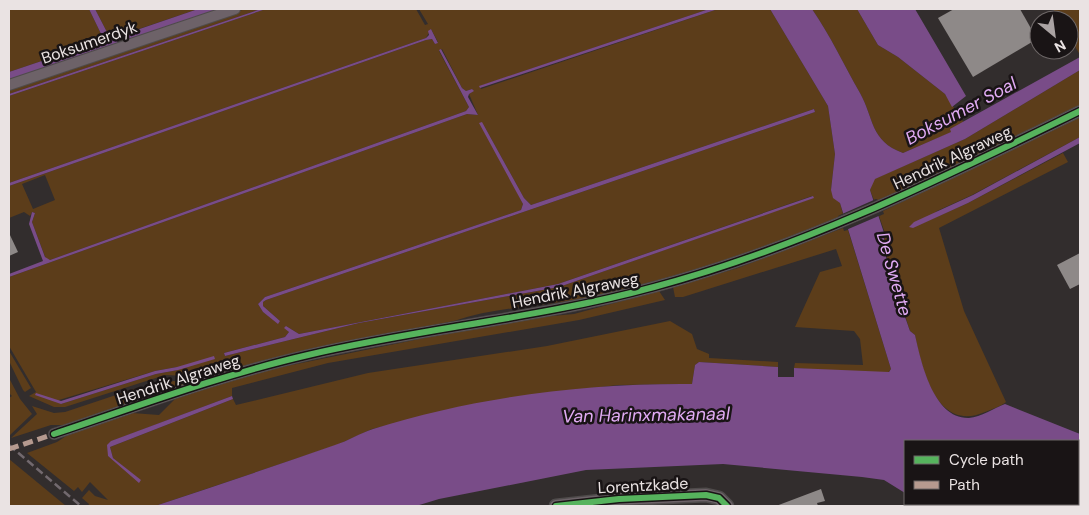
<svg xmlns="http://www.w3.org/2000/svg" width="1089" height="515" viewBox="0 0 1089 515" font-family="'DM Sans',sans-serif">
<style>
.green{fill:#5c3d1a;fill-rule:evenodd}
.water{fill:#794c88}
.pier{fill:#322d2d}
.building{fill:#8e8988}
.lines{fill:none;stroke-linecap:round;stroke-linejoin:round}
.minor-casing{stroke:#4f4b4b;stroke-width:12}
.tertiary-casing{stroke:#4f4b4b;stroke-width:15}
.minor{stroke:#6d6268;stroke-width:10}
.tertiary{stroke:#6d6268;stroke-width:12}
.rail{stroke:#72696e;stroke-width:2.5;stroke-dasharray:8 4;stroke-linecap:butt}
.quiet{stroke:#b69a8f;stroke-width:5;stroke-dasharray:10 5;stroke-linecap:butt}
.cycleway-casing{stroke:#191415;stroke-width:9}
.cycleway{stroke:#56b35d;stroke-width:6}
.labels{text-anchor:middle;stroke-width:5;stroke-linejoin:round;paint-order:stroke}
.street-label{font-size:16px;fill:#eae3e3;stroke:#191415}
.water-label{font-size:18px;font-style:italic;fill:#e1abf4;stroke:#191415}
</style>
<rect width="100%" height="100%" fill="#322d2d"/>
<g class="green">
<polygon points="9,9 89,9 104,40 9,72"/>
<polygon points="95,9 198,9 115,37 109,36"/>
<polygon points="245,9 261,9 9,94 9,89"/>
<path d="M266,9H416L425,25L428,24L419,9H709L480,86L481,89L718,9H770L828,106L835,154L831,190L840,203L843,214L838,216L839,219C757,251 674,279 589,297C544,307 498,306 454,321L330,345L208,377L165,375L65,407H54L29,396L36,392L9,346V277L467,114L478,115L469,94L473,91L472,89L466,91L462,88L442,49L439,51L469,107L466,111L50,260L46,259L32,222L35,213L32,212L30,216L24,212L9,218V186L426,40L432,39L435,44L438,42L431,29L426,38L9,183V96ZM814,109L815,112L266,300L263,302V306L280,321L278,323L263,312L258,304L265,297L521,210L523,204L482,122L524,198L531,205ZM45,175L55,200L33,209L22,184ZM812,196L813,198L559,287L359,323L225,356L224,353L285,337L289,332L286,326L299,334L558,284ZM177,367L178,370L156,374L61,404L59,400L155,371Z"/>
<path d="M812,9H857L878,45L898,57L945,94L964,123L951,129L952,132L903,153C870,141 874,118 860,93C844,65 830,35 812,9Z"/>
<polygon points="1053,9 1080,9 1080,55 1069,36 1069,20 1060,20"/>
<polygon points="1080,70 1080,106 879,202 877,199 874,200 870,190 874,179 965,139"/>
<path d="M1080,117V137L972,195L937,211L923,223L968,203L1063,153L1068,162L939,228L964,311L1006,402C1000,407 992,409 985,412C937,433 922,370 915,335L910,331L888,262L883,242L886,236L879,216L884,214L883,211Z"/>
<polygon points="843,228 844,231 848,230 891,369 887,374 794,368 795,363 863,365 860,339 854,331 795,327 820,272 842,266 836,249 683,297 675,297 673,287 738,268"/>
<polygon points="659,291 665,300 579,320 328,363 232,388 232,396 112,441 108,456 140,480 113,458 110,447 233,399 236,405 368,373 547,346 670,321 692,334 697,349 709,354 709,358 778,362 778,367 699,362 695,365 692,384 618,385 516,397 465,407 372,429 337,445 155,506 88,506 89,504 82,498 89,490 95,496 108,500 90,482 82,492 78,487 74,491 27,453 57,442 69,434 132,413 159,415 177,397 272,369 444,334 542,317 574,314"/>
<polygon points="9,351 31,388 25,392 23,390 9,361"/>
<polygon points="9,378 20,399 32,414 9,436 9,398 12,396 9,393"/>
<polygon points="174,381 186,384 163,391 159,384"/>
<polygon points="140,387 144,388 139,400 65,425 51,425 11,438 37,414 32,406 54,413 65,412"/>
<polygon points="9,459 66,506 9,506"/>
</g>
<g class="water">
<polygon points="89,9 95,9 109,36 115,37 118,43 9,80 9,72 104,40"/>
<polygon points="198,9 221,9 124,41 122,35"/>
<polygon points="261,9 266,9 9,96 9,94"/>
<polygon points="709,9 718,9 480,88 479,86"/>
<path d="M770,9H812C830,35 844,65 860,93C874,118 870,141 903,153L951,132L950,129L1080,57V70L965,139L875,179L870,190L885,236C878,247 905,315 910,331L915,335C921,361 933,419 969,418C981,417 994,408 1005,404L1080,434V506H923L920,504H1078V441H905V493L884,480L862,477L723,464L586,470L439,499L416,506H155C215,486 275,466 335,445C348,441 360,433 373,429C475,397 586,383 692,384L695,365L699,362L778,367V377H794V368L889,372L891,369L840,203L833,198L831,190L835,154L828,106Z"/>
<polygon points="857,9 915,9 966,96 952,107 945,94 898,57 878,45"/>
<polygon points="431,29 438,43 435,44 432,39 426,40 9,186 9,183 426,38 429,35 428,31"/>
<polygon points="441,49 462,88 466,91 472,89 474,91 469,94 468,97 478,115 467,114 9,277 9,274 43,261 29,224 32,212 35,213 32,222 45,257 50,260 466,111 469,107 439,50"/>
<polygon points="814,109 815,112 266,300 263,302 263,306 280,321 278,324 263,312 258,304 265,297 521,210 523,204 479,123 482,122 524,198 531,205"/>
<polygon points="1080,137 1080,143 968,203 913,228 909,227 914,222 973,195"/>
<polygon points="813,196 814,198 559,287 359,323 225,356 224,353 285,337 289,332 284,328 286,326 299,334 558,284"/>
<polygon points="214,356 215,359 178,370 156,374 61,404 35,395 36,393 61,401 155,371 177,367"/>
<polygon points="232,396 233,399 110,447 113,458 141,480 139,483 108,456 107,445 111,441"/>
</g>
<polygon class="pier" points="876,199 881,215 846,230 840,215"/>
<g class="building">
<polygon points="954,9 1020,9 1037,39 973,77 938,18"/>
<polygon points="9,233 18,252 9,256"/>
<polygon points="1080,253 1080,284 1070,289 1057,265"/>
<polygon points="821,489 825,501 817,503 818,506 776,506"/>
</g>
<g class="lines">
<g class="minor-casing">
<g id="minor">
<polyline points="9,85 235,9"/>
<path d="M54,434C138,406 221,375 308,355C422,328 541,318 654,287C804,247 942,178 1080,111"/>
</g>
</g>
<g class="tertiary-casing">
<polyline id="tertiary" points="556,506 619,499 706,495 719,498 727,506"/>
</g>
<use href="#minor" class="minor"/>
<use href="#tertiary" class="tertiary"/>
<polyline class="rail" points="9,445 81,506"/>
<polyline class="quiet" points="9,449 54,434"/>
<g class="cycleway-casing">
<g id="cycleway">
<path d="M54,434C138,406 221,375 308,355C422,328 541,318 654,287C804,247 942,178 1080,111"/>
<polyline points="556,506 619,499 706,495 719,498 727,506"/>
</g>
</g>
<use href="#cycleway" class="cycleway"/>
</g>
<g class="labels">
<g class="street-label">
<text transform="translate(89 42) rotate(-19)" y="6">Boksumerdyk</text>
<text transform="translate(952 157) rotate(-25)" y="6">Hendrik Algraweg</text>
<text transform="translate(575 290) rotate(-11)" y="6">Hendrik Algraweg</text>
<text transform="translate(178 379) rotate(-18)" y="6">Hendrik Algraweg</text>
<text transform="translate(643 485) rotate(-3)" y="6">Lorentzkade</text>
</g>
<g class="water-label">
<text transform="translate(961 111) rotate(-28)" y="6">Boksumer Soal</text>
<text transform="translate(894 274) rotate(74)" y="6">De Swette</text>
<text transform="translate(646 415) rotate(-1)" y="6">Van Harinxmakanaal</text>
</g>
</g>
<rect width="1089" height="515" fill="none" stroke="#eae3e3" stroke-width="20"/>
<rect x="904" y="440" width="175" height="65" fill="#191415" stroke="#6d6767"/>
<rect x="914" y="456" width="25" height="8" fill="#56b35d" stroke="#6d6767"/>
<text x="949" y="465" font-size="15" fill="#eae3e3">Cycle path</text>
<rect x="914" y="481" width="25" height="8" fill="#b69a8f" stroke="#6d6767"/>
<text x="949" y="490" font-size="15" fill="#eae3e3">Path</text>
<g transform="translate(1054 35) rotate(151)"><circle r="24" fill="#191415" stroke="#6d6767"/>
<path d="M0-4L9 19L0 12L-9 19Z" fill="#aaa3a3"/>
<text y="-8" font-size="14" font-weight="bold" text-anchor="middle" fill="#eae3e3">N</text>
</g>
</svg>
